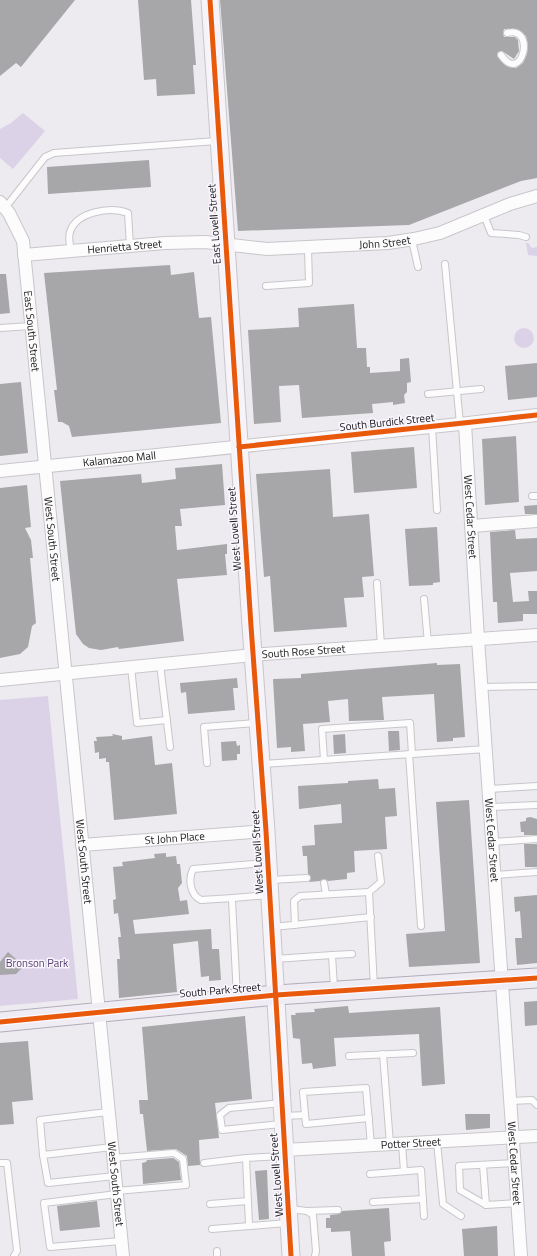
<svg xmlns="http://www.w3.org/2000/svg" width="537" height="1256" viewBox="0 0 537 1256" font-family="'Titillium Web',sans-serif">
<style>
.green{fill:#dbd2e7}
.building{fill:#a7a6a9;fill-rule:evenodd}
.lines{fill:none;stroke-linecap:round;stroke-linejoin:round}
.lane-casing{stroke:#c8c6ca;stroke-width:8}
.street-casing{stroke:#c8c6ca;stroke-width:14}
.secondary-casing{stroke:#c8c6ca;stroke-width:19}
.primary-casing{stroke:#b3adba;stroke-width:21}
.lane{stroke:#fcfcfd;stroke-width:6}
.street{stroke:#fcfcfd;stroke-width:12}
.secondary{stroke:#f6f4f8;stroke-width:17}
.primary{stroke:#efecf3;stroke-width:19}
.cycleway-casing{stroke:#faf7fe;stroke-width:8}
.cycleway{stroke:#e8590c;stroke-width:5}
.labels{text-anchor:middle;stroke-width:3;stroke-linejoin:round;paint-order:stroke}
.street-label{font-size:11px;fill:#181719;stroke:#faf7fe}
.park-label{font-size:11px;fill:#583d72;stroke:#faf7fe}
</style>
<rect width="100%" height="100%" fill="#edebf0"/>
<g class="green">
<polygon points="23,113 45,131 13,169 0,158 0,129 11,123"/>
<polygon points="526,243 528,243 532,248 537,247 537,256 528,255"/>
<circle cx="524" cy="338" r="10"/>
<polygon points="48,696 78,999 0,1006 0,700"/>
</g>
<g class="building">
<polygon points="0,0 75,0 21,67 16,63 0,76"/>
<polygon points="138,0 191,0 196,65 193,65 195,94 157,96 156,79 144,80"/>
<path d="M220,0H537V178L521,181L409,225L238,231ZM504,29H517L526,36L528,45L527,54L523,63L516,68L506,66L497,56L498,52L502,51L514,59L519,51L518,40L515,37H504L503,33Z"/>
<polygon points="149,160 151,187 48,194 47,167"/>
<polygon points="170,265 171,275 194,272 199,318 211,317 221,423 72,437 69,426 62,422 58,422 54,390 57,390 44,273"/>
<polygon points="0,274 6,274 10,313 0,314"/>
<polygon points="354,304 357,348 366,348 367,367 370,367 370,373 400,371 400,359 409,358 411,382 407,383 407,392 404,395 405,403 393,405 393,402 372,404 373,413 302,418 299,385 279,386 281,422 254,424 248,330 299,327 298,308"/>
<polygon points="537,363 537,397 508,400 505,366"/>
<polygon points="21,382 28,453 0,456 0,384"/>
<polygon points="516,436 519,502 485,505 482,439"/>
<polygon points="414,447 417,488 354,493 351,452"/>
<polygon points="222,464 225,505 180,509 182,526 175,526 177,550 227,544 227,554 225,554 227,575 177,579 184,641 119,649 118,647 101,650 89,648 83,644 76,634 60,481 141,474 142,483 168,480 176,479 175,468"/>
<polygon points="330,469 333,517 369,514 374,576 362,577 364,597 344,598 347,627 274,632 270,576 264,577 256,474"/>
<polygon points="27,485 31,527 25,528 31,540 33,558 30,558 36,623 32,626 28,647 20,654 0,658 0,488"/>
<polygon points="537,505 537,514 525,514 524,506"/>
<polygon points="437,527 440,582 433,583 433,585 409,586 405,529"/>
<polygon points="515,530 516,539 537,538 537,571 510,573 513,602 529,601 528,591 537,591 537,614 523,614 523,621 498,623 497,602 493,602 490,532"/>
<polygon points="437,663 437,665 460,664 465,737 453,738 453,741 437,742 434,694 382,697 384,720 349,721 348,699 328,701 330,722 303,724 305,751 291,752 291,747 277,748 273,679 301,678 301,674"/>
<polygon points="237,678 238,688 233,688 235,710 188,714 186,692 181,693 180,683"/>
<polygon points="388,731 399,731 400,750 389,751"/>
<polygon points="112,734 122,736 122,740 152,736 155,765 172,763 177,814 114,820 109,762 106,762 106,758 99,759 99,752 95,753 94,741 97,741 96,737 113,736"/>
<polygon points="345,734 346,753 334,754 333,735"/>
<polygon points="236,741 237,746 240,745 240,754 237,754 237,760 222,761 221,742"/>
<polygon points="378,779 379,789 395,788 397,816 385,817 387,849 354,851 355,872 347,873 347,879 328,881 324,879 320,881 309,882 311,877 308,874 307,856 303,856 302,846 315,845 314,825 342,823 341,804 299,809 298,786 348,783 348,781"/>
<polygon points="469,800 480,963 409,967 406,934 445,931 436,802"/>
<polygon points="530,817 537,819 537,835 524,835 524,832 521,832 520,822 526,821 526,818"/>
<polygon points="524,844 537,844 537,867 525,867"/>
<polygon points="166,853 166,857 176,856 177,864 180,864 182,883 178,888 180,901 187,900 189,914 133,920 135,934 211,929 212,949 219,949 221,980 209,981 209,976 201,977 198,941 173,944 177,992 119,998 117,959 120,959 118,937 121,937 118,913 114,914 113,900 116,899 113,867 123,866 122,862 155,858 154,854"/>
<polygon points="537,895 537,963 517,965 515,938 522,938 520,911 515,912 514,897"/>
<polygon points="8,952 24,966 16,974 0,975 0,962"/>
<polygon points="537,1001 537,1025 525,1026 524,1002"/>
<polygon points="348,1006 349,1013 440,1007 445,1084 422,1086 419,1034 334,1038 336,1066 313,1069 312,1063 302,1064 300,1039 293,1038 291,1015 296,1015 295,1013 315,1012 314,1009"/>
<polygon points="245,1016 252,1099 215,1103 219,1138 199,1140 200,1165 188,1166 187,1156 176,1149 147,1151 143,1114 140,1114 139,1100 148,1100 142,1027"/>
<polygon points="28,1041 33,1100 12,1102 14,1124 0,1125 0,1043"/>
<polygon points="465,1114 490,1114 490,1128 466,1130"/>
<polygon points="173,1158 179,1162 181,1180 143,1184 142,1163 146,1162 147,1160"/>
<polygon points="267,1170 269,1219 259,1220 255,1171"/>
<polygon points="97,1201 100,1227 60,1231 57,1206"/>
<polygon points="389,1208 391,1241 384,1242 385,1256 352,1256 350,1231 331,1232 331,1228 326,1228 326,1218 330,1218 330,1215 339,1214 342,1211"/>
<polygon points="497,1226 498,1256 464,1256 462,1229"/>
</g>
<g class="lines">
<g class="lane-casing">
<g id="lane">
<path d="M501,55C522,86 537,25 507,33"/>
<polyline points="5,208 45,157 54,153 217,141"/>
<polyline points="484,215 491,233 519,235 526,237"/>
<polyline points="412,240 418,267"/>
<path d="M71,251C70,246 68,237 70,232C76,212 110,206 128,213L130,246"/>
<polyline points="445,264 460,424"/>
<polyline points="266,286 309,283 308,248"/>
<polyline points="0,328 31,326"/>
<polyline points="428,394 481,389"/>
<polyline points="432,427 437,510"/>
<polyline points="532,496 537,496"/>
<polyline points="377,583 381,646"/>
<polyline points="424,599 428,643"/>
<polyline points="160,664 170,747"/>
<polyline points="131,667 137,723 167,720"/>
<polyline points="482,687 537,686"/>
<polyline points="409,754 421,926"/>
<polyline points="324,760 322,729 410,723 412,754"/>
<polyline points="207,763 204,727 256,723"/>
<polyline points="263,764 486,749"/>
<polyline points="489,789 537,786"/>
<polyline points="490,807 537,805"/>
<polyline points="493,842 537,839"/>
<polyline points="495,875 537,872"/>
<polyline points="270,880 307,878"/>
<polyline points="324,883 326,894"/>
<path d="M233,898L201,900C190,895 188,879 193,869L266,863"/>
<polyline points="295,925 294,901 300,896 369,892"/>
<polyline points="273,927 371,917"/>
<polyline points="332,955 352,954"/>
<polyline points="275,959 332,955 334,988"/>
<polyline points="374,987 369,892 381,882 378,856"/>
<polyline points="237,997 232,900 233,898 269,895"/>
<polyline points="383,1054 390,1144"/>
<polyline points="349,1056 413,1053"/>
<polyline points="511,1101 532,1100 537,1105"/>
<polyline points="108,1112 40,1120 43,1155 112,1147"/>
<polyline points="305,1115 306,1124 369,1118"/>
<polyline points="284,1116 305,1115 303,1092 366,1088 371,1145"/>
<polyline points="281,1124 222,1130 220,1115 229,1108 282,1103"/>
<polyline points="437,1142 443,1204 461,1216"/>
<polyline points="402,1144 404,1171"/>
<polyline points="43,1155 48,1183 115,1176"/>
<polyline points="113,1158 174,1153 183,1159 186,1185 116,1191"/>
<polyline points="246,1158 249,1225"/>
<polyline points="0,1163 7,1163 17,1251 14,1256"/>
<polyline points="204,1163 246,1158 283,1156"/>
<polyline points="515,1163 459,1166 460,1190 486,1205 518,1203"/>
<polyline points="483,1165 486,1205"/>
<polyline points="370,1174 421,1170 424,1216"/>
<polyline points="117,1194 44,1203 50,1247 121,1241"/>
<polyline points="373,1202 423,1199"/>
<polyline points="210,1204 248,1201"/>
<polyline points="289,1209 307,1211 313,1215 316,1251 315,1256"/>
<polyline points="307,1211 338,1210"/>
<polyline points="212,1229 287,1223"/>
<polyline points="217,1251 217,1256"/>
</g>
</g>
<g class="street-casing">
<g id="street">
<path id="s1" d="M0,202L9,213L23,241L123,1256"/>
<path id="s2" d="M24,255L165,243L205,242L267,249L388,243L414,239L440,233L510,204L537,196"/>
<path id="s3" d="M465,424L478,639L521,1256"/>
<path id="s4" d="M0,471L460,424L537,415"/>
<polyline points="472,526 537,521"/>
<path id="s5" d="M0,680L264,654L537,635"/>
<path id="s6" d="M82,845L266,831"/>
<path id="s7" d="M284,1150L537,1136"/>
</g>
</g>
<g class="secondary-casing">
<polyline id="secondary" points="210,0 251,626 266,831 291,1256"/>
</g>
<g class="primary-casing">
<polyline id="primary" points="0,1022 276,995 537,978"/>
</g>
<use href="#lane" class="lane"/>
<use href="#street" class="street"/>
<use href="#secondary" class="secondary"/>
<use href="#primary" class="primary"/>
<g class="cycleway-casing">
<g id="cycleway">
<polyline points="210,0 251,626 266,831 291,1256"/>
<polyline points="239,447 537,415"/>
<polyline points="0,1022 276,995 537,978"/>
</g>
</g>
<use href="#cycleway" class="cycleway"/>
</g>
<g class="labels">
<g class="street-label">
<text transform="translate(214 224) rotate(-94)" y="4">East Lovell Street</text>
<text dy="4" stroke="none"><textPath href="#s2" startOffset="362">John Street</textPath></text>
<text dy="4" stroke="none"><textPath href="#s2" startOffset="101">Henrietta Street</textPath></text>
<text dy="4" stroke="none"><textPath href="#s1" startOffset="136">East South Street</textPath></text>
<text transform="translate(387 422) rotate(-6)" y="4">South Burdick Street</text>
<text dy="4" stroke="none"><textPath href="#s4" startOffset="120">Kalamazoo Mall</textPath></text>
<text dy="4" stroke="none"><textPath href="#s3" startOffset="93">West Cedar Street</textPath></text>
<text transform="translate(234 529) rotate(-94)" y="4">West Lovell Street</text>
<text dy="4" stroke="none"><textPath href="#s1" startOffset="345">West South Street</textPath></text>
<text dy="4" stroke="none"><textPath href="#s5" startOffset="305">South Rose Street</textPath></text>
<text dy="4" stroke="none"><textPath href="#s6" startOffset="93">St John Place</textPath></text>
<text dy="4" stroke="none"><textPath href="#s3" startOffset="417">West Cedar Street</textPath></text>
<text transform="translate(257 852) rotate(-93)" y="4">West Lovell Street</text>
<text dy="4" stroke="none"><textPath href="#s1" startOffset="669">West South Street</textPath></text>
<text transform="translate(220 990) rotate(-5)" y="4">South Park Street</text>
<text dy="4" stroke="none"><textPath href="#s7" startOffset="127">Potter Street</textPath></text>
<text dy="4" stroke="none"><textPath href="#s3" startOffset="741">West Cedar Street</textPath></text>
<text transform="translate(276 1175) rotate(-94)" y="4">West Lovell Street</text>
<text dy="4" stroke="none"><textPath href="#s1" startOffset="993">West South Street</textPath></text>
</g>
<g class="park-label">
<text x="37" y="967">Bronson Park</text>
</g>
</g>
</svg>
